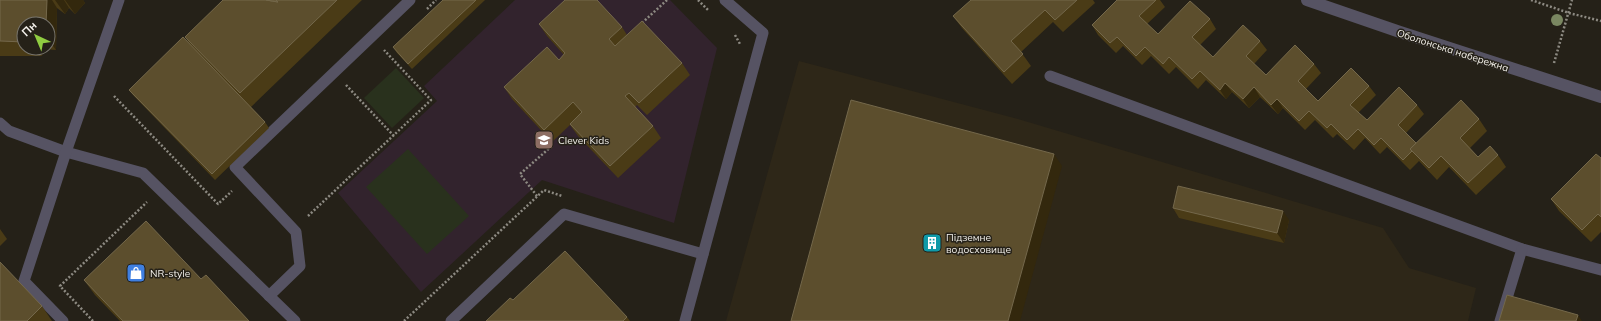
<svg xmlns="http://www.w3.org/2000/svg" width="1601" height="321" viewBox="0 0 1601 321" font-family="Mulish,sans-serif">
<style>
.built{fill:#2e2718}
.education{fill:#32232d}
.green{fill:#29311d}
.lines{fill:none;stroke-linecap:round;stroke-linejoin:round}
.path{stroke:#8d8a82;stroke-width:2.5;stroke-dasharray:2 2;stroke-linecap:butt}
.service{stroke:#565363;stroke-width:11}
.pedestrian{stroke:#565363;stroke-width:12}
.tree{fill:#7a8761}
.wall{fill:#4a3b16;fill-rule:evenodd}
.shaded-wall{fill:#33280d}
.building{fill:#5c4e2d;stroke:#74684b}
.labels{text-anchor:middle;stroke-width:3;stroke-linejoin:round;paint-order:stroke}
.street-label{font-size:10px;fill:#f5f2ec;stroke:#252118}
.poi-label{font-size:10px;fill:#f5f2ec;stroke:#252118;text-anchor:start}
</style>
<rect width="100%" height="100%" fill="#252118"/>
<polygon class="built" points="799,61 1018,119 1383,228 1409,268 1476,288 1468,321 726,321"/>
<polygon class="education" points="515,0 670,0 717,48 674,223 542,180 421,292 338,193 437,101 424,86"/>
<g class="green">
<polygon points="396,68 424,98 392,128 364,98"/>
<polygon points="408,149 469,216 427,254 366,187"/>
</g>
<g class="lines">
<g class="path">
<polyline points="698,0 709,11"/>
<polyline points="1531,0 1569,13 1601,21"/>
<polyline points="427,9 436,0"/>
<polyline points="642,23 667,0"/>
<polyline points="735,35 740,44"/>
<polyline points="1554,63 1572,0"/>
<polyline points="346,85 394,136"/>
<polyline points="114,96 218,204 232,191"/>
<polyline points="537,196 520,174 553,145"/>
<polyline points="308,216 431,100 384,50"/>
<polyline points="93,321 60,286 147,202"/>
<polyline points="404,321 544,190 562,196"/>
</g>
<g class="service">
<polyline points="1050,76 1522,249 1601,270"/>
<polyline points="0,123 9,131 66,152 143,173 295,321"/>
<polyline points="269,296 300,266 296,232 235,167 410,0"/>
<polyline points="63,321 24,281 66,152 119,0"/>
<polyline points="451,321 564,214 703,254"/>
<polyline points="685,321 763,33 725,0"/>
<polyline points="1500,321 1522,249"/>
</g>
<polyline class="pedestrian" points="1307,0 1400,32 1601,97"/>
</g>
<circle class="tree" cx="1557" cy="20" r="6"/>
<g class="wall">
<path d="M0,0H83L85,3L75,14L69,8L65,14L57,8L56,50L43,49L42,56H0ZM24,24H48V48H24Z"/>
<polygon points="223,0 362,0 251,107 265,122 269,128 215,180 133,95 129,90 191,46 185,37"/>
<polygon points="443,0 485,0 412,69 397,53 393,47"/>
<polygon points="971,0 1093,0 1095,3 1063,32 1053,22 1021,52 1031,66 1012,84 962,28 953,16"/>
<polygon points="1117,0 1160,0 1165,7 1147,24 1158,34 1210,19 1216,29 1200,45 1213,57 1260,41 1267,50 1254,64 1266,75 1314,64 1321,73 1306,89 1318,101 1369,86 1376,95 1358,113 1367,120 1417,105 1424,114 1406,133 1416,143 1479,119 1487,131 1470,148 1478,157 1498,155 1506,167 1476,195 1449,167 1437,180 1419,161 1410,170 1387,147 1380,154 1365,138 1354,150 1337,134 1333,138 1315,120 1305,130 1283,108 1278,114 1260,97 1249,108 1232,92 1226,99 1206,80 1198,89 1176,67 1169,74 1151,56 1142,65 1123,46 1116,53 1098,35 1092,25"/>
<polygon points="539,24 622,27 627,35 682,63 690,75 647,115 637,105 635,107 653,126 661,138 618,178 578,136 570,125 552,142 512,99 504,87 559,60 564,55 547,36"/>
<polygon points="1601,158 1601,232 1591,242 1559,211 1551,199"/>
<polygon points="1173,208 1289,220 1284,243 1179,218"/>
<polygon points="0,229 7,239 0,246"/>
<polygon points="201,279 249,321 120,321 95,295 84,280"/>
<polygon points="513,300 627,317 630,321 486,321"/>
<polygon points="42,306 52,321 0,321"/>
</g>
<g class="shaded-wall">
<polygon points="47,0 52,0 57,8 56,50 48,39 48,24 46,24"/>
<polygon points="55,0 64,0 69,8 65,14"/>
<polygon points="65,0 83,0 85,3 75,14"/>
<polygon points="36,48 42,48 43,49 42,56"/>
<polygon points="1225,83 1232,92 1226,99 1220,90"/>
<polygon points="1254,87 1260,97 1249,108 1243,99"/>
<polygon points="1277,99 1283,108 1278,114 1271,105"/>
<polygon points="1054,154 1062,166 1020,321 1008,321"/>
<polygon points="1283,211 1289,220 1284,243 1277,233"/>
<polygon points="1578,315 1582,321 1576,321"/>
</g>
<g class="building">
<polygon points="0,0 47,0 46,24 24,24 24,42 0,41"/>
<polygon points="223,0 266,0 278,2 276,0 337,0 240,93 185,37"/>
<polygon points="266,0 276,0 278,2"/>
<polygon points="443,0 476,0 408,64 393,47"/>
<polygon points="565,0 597,0 622,27 609,39 615,46 642,21 682,63 639,103 629,93 625,96 653,126 610,166 570,124 582,112 573,102 544,130 504,87 547,47 559,60 565,53 539,24"/>
<polygon points="971,0 1077,0 1055,20 1045,10 1011,41 1023,54 1004,72 953,16"/>
<polygon points="1117,0 1156,0 1139,16 1158,34 1190,1 1210,19 1192,37 1213,57 1243,25 1260,41 1246,56 1266,75 1295,45 1314,64 1298,81 1318,101 1351,68 1369,86 1350,105 1367,120 1399,87 1417,105 1398,125 1416,143 1410,149 1412,151 1403,160 1381,138 1374,145 1358,129 1347,140 1331,124 1327,128 1309,111 1299,121 1277,99 1271,105 1254,87 1243,99 1225,83 1220,90 1200,71 1192,79 1169,57 1163,64 1145,47 1136,56 1117,37 1110,43 1092,25"/>
<polygon points="183,37 265,122 212,174 129,90"/>
<polygon points="851,100 1054,154 1008,321 791,321"/>
<polygon points="1461,100 1479,119 1460,138 1478,157 1490,146 1498,155 1468,183 1441,156 1429,168 1410,149"/>
<polygon points="1596,154 1601,158 1601,217 1598,214 1582,230 1551,199"/>
<polygon points="1178,186 1283,211 1277,233 1173,208"/>
<polygon points="146,221 201,279 206,275 249,321 123,321 84,280"/>
<polygon points="565,251 627,317 623,321 486,321 510,298 513,300"/>
<polygon points="0,262 42,306 27,321 0,321"/>
<polygon points="1507,295 1578,315 1576,321 1499,321"/>
</g>
<defs>
<g id="school-square" transform="scale(1)"><rect x="-9" y="-9" width="18" height="18" rx="4" fill="#8d6e63" stroke="#252118"/><path d="M0-5L7-2L0 1L-7-2ZM-4 1L0 2.5L4 1V4Q0 6-4 4Z" fill="#fff"/></g>
<g id="building-square" transform="scale(1)"><rect x="-9" y="-9" width="18" height="18" rx="4" fill="#0f9aa8" stroke="#252118"/><path d="M-4-6H4V6H1V3H-1V6H-4ZM-2.5-4.3h1.7v1.8h-1.7ZM.8-4.3h1.7v1.8H.8ZM-2.5-1h1.7V.8h-1.7ZM.8-1h1.7V.8H.8Z" fill="#fff"/></g>
<g id="shop-square" transform="scale(1)"><rect x="-9" y="-9" width="18" height="18" rx="4" fill="#3f7fe0" stroke="#252118"/><path d="M-5-2.5h2.3a2.7 3.5 0 0 1 5.4 0H5L5.5 6h-11ZM-1.5-2.5h3a1.5 2.3 0 0 0-3 0Z" fill="#fff"/></g>
</defs>
<g fill-rule="evenodd">
<use href="#school-square" x="544" y="140"/>
<use href="#building-square" x="932" y="243"/>
<use href="#shop-square" x="136" y="273"/>
</g>
<g class="labels">
<g class="street-label">
<text transform="translate(1453 50) rotate(18)" y="4">Оболонська набережна</text>
</g>
<g class="poi-label">
<text x="558" y="144">Clever Kids</text>
<text x="946" y="241">Підземне<tspan x="946" dy="12">водосховище</tspan></text>
<text x="150" y="277">NR-style</text>
</g>
</g>
<g transform="translate(36 36) rotate(316)"><circle r="19" fill="#252118" stroke="#78756d"/>
<path d="M0-3L7 15L0 10L-7 15Z" fill="#90cd41"/>
<text y="-6" font-size="11" font-weight="bold" text-anchor="middle" fill="#f5f2ec">Пн</text>
</g>
</svg>
